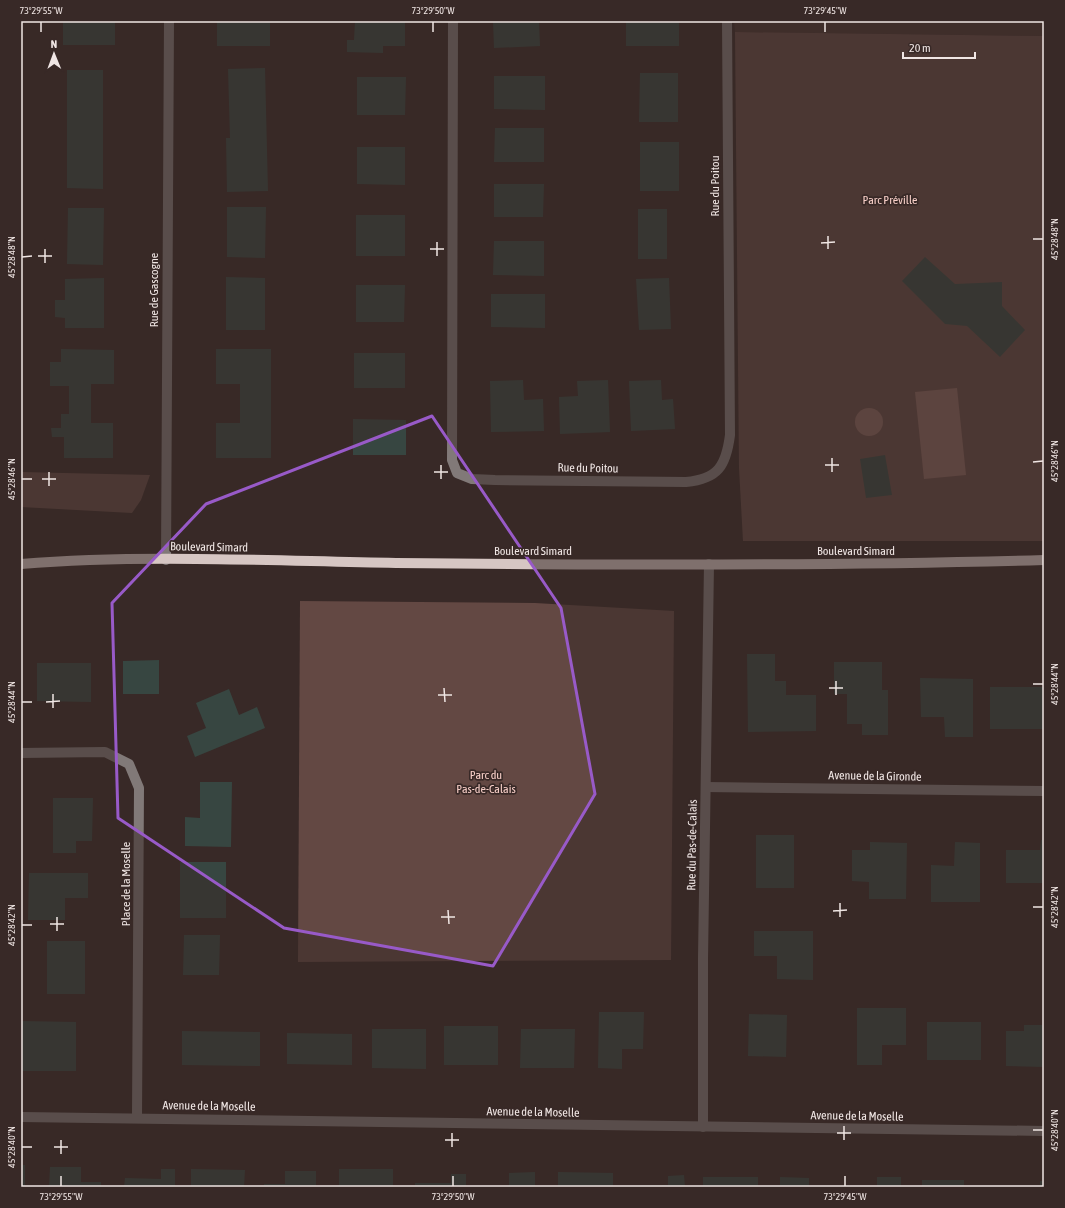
<svg xmlns="http://www.w3.org/2000/svg" width="1065" height="1208" viewBox="0 0 1065 1208" font-family="'Asap Condensed',sans-serif">
<style>
.built{fill:#483330}
.green{fill:#634843}
.water{fill:#88645e}
.building{fill:#374641}
.lines{fill:none;stroke-linecap:round;stroke-linejoin:round}
.minor{stroke:#817978;stroke-width:10}
.major{stroke:#d6c6c3;stroke-width:10}
.marked{fill:none;stroke:#985ac8;stroke-width:3;stroke-linejoin:round}
.ticks{fill:none;stroke:#f0e6e4;stroke-width:1.5}
.labels{text-anchor:middle;stroke-width:3.5;stroke-linejoin:round;paint-order:stroke}
.street-label{font-size:12px;fill:#f0e6e4;stroke:#382927}
.park-label{font-size:12px;fill:#f9d0c9;stroke:#382927}
.neatline{fill:none;stroke:#f0e6e4;stroke-width:1.5}
.ticks-label{font-size:10px;text-anchor:middle;fill:#f0e6e4}
</style>
<rect width="100%" height="100%" fill="#382927"/>
<polygon class="built" points="734,21 1044,21 1044,36 735,32"/>
<g class="green">
<polygon points="735,32 1044,36 1044,541 743,541 739,468"/>
<polygon points="21,472 150,475 141,500 132,513 21,507"/>
<polygon points="300,601 535,603 674,611 671,960 298,962"/>
</g>
<g class="water">
<polygon points="957,388 966,475 924,479 915,392"/>
<circle cx="869" cy="422" r="14"/>
</g>
<g class="building">
<rect x="63" y="21" width="52" height="24"/>
<rect x="217" y="21" width="53" height="25"/>
<polygon points="355,21 405,21 405,46 383,46 383,53 347,52 347,40 354,40"/>
<polygon points="493,21 539,21 540,46 494,48"/>
<rect x="626" y="21" width="53" height="25"/>
<polygon points="265,68 268,191 227,192 226,138 230,138 228,69"/>
<polygon points="67,70 103,70 103,189 67,188"/>
<polygon points="640,73 678,73 678,122 639,122"/>
<polygon points="494,76 545,76 545,110 494,109"/>
<polygon points="357,77 406,77 405,115 357,115"/>
<polygon points="495,128 544,128 544,162 494,162"/>
<rect x="640" y="142" width="39" height="49"/>
<polygon points="357,147 405,147 405,185 357,184"/>
<polygon points="494,184 544,184 543,217 494,217"/>
<polygon points="227,207 266,207 265,258 227,257"/>
<polygon points="68,208 104,208 103,265 67,264"/>
<rect x="638" y="209" width="29" height="50"/>
<rect x="356" y="215" width="49" height="41"/>
<polygon points="494,241 544,241 544,276 493,275"/>
<polygon points="925,257 955,284 1002,282 1002,306 1025,330 1000,357 967,326 945,324 902,281"/>
<polygon points="226,277 265,278 265,330 226,330"/>
<polygon points="104,278 104,328 65,328 65,318 55,317 55,300 65,300 65,279"/>
<polygon points="669,278 671,329 639,330 636,279"/>
<polygon points="356,285 405,285 404,322 356,322"/>
<polygon points="491,294 545,294 545,328 491,327"/>
<polygon points="61,349 114,350 114,384 91,384 91,423 113,423 113,458 64,458 64,437 52,437 51,428 61,428 61,414 69,414 69,386 50,386 50,362 61,362"/>
<polygon points="216,349 271,349 271,458 216,458 216,423 240,423 240,384 216,384"/>
<rect x="354" y="353" width="51" height="35"/>
<polygon points="523,380 524,400 543,399 544,431 491,432 490,381"/>
<polygon points="608,380 610,432 560,434 559,397 578,396 577,381"/>
<polygon points="661,380 662,400 673,399 675,429 631,431 629,381"/>
<polygon points="353,419 406,420 406,455 353,455"/>
<polygon points="885,455 892,495 866,498 860,459"/>
<polygon points="747,654 775,654 775,681 786,681 786,695 816,695 816,731 748,732"/>
<polygon points="159,660 159,694 123,694 123,661"/>
<polygon points="834,662 882,662 882,690 888,690 888,735 862,735 862,724 847,724 847,694 834,694"/>
<polygon points="37,663 91,663 91,702 37,701"/>
<polygon points="920,678 973,679 973,737 945,737 944,717 921,717"/>
<rect x="990" y="687" width="54" height="42"/>
<polygon points="229,689 239,715 257,707 265,728 195,757 187,736 206,728 196,703"/>
<polygon points="200,782 232,782 231,847 185,846 185,817 200,818"/>
<polygon points="53,798 93,798 92,841 76,841 76,853 53,853"/>
<rect x="756" y="835" width="38" height="53"/>
<polygon points="1041,840 1044,840 1044,883 1006,883 1006,850 1040,850"/>
<polygon points="870,842 907,843 906,899 869,899 869,882 852,881 852,850 870,850"/>
<polygon points="955,842 980,843 980,902 931,902 931,865 954,866"/>
<rect x="180" y="862" width="46" height="56"/>
<polygon points="29,873 88,873 88,898 65,898 65,920 28,920"/>
<polygon points="754,931 813,931 813,980 777,979 777,956 754,956"/>
<polygon points="184,935 220,935 219,975 183,975"/>
<rect x="47" y="941" width="38" height="53"/>
<polygon points="857,1008 906,1008 906,1045 882,1045 882,1065 857,1065"/>
<polygon points="599,1012 644,1012 643,1049 622,1049 622,1069 598,1068"/>
<polygon points="749,1014 787,1015 786,1057 748,1056"/>
<polygon points="21,1021 76,1022 76,1071 21,1071"/>
<rect x="927" y="1022" width="54" height="38"/>
<polygon points="1024,1025 1044,1025 1044,1067 1006,1066 1006,1031 1024,1031"/>
<rect x="444" y="1026" width="54" height="39"/>
<polygon points="372,1029 426,1029 426,1069 372,1068"/>
<polygon points="521,1029 575,1029 574,1068 520,1068"/>
<polygon points="182,1031 260,1032 260,1066 182,1065"/>
<polygon points="287,1033 352,1034 352,1065 287,1064"/>
<rect x="21" y="1165" width="4" height="22"/>
<polygon points="50,1167 81,1167 81,1182 101,1182 101,1187 49,1187"/>
<polygon points="161,1169 175,1169 175,1187 124,1187 125,1178 161,1179"/>
<polygon points="191,1169 245,1170 244,1187 191,1187"/>
<rect x="339" y="1169" width="54" height="18"/>
<polygon points="285,1171 316,1171 316,1187 264,1187 264,1184 285,1184"/>
<polygon points="535,1172 535,1187 509,1187 509,1173"/>
<polygon points="558,1172 613,1173 613,1187 558,1187"/>
<polygon points="451,1174 466,1174 466,1187 415,1187 415,1183 451,1183"/>
<polygon points="684,1175 685,1187 634,1187 634,1186 668,1185 668,1176"/>
<rect x="703" y="1177" width="55" height="10"/>
<polygon points="780,1177 809,1178 809,1187 780,1187"/>
<rect x="877" y="1177" width="24" height="10"/>
<rect x="922" y="1180" width="42" height="7"/>
<rect x="1040" y="1181" width="4" height="6"/>
</g>
<g class="lines">
<g class="minor">
<path d="M453,21L452,460L457,473L472,479L495,480L686,482C718,479 726,466 730,435L727,21"/>
<polyline points="166,560 169,21"/>
<polyline points="21,753 105,752 129,764 139,788 137,1117"/>
<polyline points="706,787 1044,791"/>
<polyline points="21,1117 1044,1131"/>
<polyline points="703,1127 703,959 709,564"/>
</g>
<path class="major" d="M21,564C146,554 271,561 396,563C612,565 828,566 1044,560"/>
</g>
<path d="M0 0H1065V1208H0ZM432,416L561,608L595,794L493,966L284,928L118,818L112,603L206,504Z" fill="#382927" fill-opacity=".55" fill-rule="evenodd"/>
<path class="marked" d="M432,416L561,608L595,794L493,966L284,928L118,818L112,603L206,504Z"/>
<path class="ticks" d="M41,22V32M433,22V32M825,22V32M828,236V249M1033,239H1043M437,242V256M821,243L835,242M45,249V263M430,249H444M38,256H52M22,257L32,256M832,458V472M1033,462L1043,461M441,465V479M825,465H839M49,472V486M434,472H448M22,479H32M42,479H56M836,681V695M1033,684H1043M444,688L445,702M829,688H843M53,694V708M438,695H452M22,702H32M46,702L60,701M840,903V917M1033,907H1043M448,910L449,924M833,911L847,910M57,917V931M441,917H455M50,924H64M22,925H32M844,1126V1140M1033,1130H1043M452,1133V1147M837,1133H851M61,1140V1154M445,1140H459M22,1147H32M54,1147H68M61,1176V1186M453,1176V1186M845,1176V1186"/>
<g class="labels">
<g class="street-label">
<text transform="translate(715 186) rotate(-90)" y="4">Rue du Poitou</text>
<text transform="translate(154 290) rotate(-90)" y="4">Rue de Gascogne</text>
<text transform="translate(588 468) rotate(1)" y="4">Rue du Poitou</text>
<text transform="translate(209 547) rotate(1)" y="4">Boulevard Simard</text>
<text x="533" y="555">Boulevard Simard</text>
<text x="856" y="555">Boulevard Simard</text>
<text transform="translate(875 776) rotate(1)" y="4">Avenue de la Gironde</text>
<text transform="translate(692 845) rotate(-89)" y="4">Rue du Pas-de-Calais</text>
<text transform="translate(126 884) rotate(-90)" y="4">Place de la Moselle</text>
<text transform="translate(209 1106) rotate(1)" y="4">Avenue de la Moselle</text>
<text transform="translate(533 1112) rotate(1)" y="4">Avenue de la Moselle</text>
<text transform="translate(857 1116) rotate(1)" y="4">Avenue de la Moselle</text>
</g>
<g class="park-label">
<text x="890" y="204">Parc Préville</text>
<text x="486" y="779">Parc du<tspan x="486" dy="14">Pas-de-Calais</tspan></text>
</g>
</g>
<rect width="1065" height="1208" fill="none" stroke="#382927" stroke-width="44"/>
<g transform="translate(54 54) rotate(359)" stroke="#382927" stroke-width="3" paint-order="stroke">
<path d="M0-3L7 15L0 10L-7 15Z" fill="#f0e6e4"/>
<text y="-6" font-size="11" font-weight="bold" text-anchor="middle" fill="#f0e6e4">N</text>
</g>
<path d="M903 52v6h72v-6" fill="none" stroke="#f0e6e4" stroke-width="2"/>
<text x="909" y="52" font-size="12" fill="#f0e6e4" stroke="#382927" stroke-width="3" paint-order="stroke">20 m</text>
<rect x="22" y="22" width="1021" height="1164" class="neatline"/>
<g class="ticks-label">
<text x="41" y="14">73°29'55"W</text>
<text x="433" y="14">73°29'50"W</text>
<text x="825" y="14">73°29'45"W</text>
<text transform="translate(1054 239) rotate(-90)" y="4">45°28'48"N</text>
<text transform="translate(11 257) rotate(-90)" y="4">45°28'48"N</text>
<text transform="translate(1054 461) rotate(-90)" y="4">45°28'46"N</text>
<text transform="translate(11 479) rotate(-90)" y="4">45°28'46"N</text>
<text transform="translate(1054 684) rotate(-90)" y="4">45°28'44"N</text>
<text transform="translate(11 702) rotate(-90)" y="4">45°28'44"N</text>
<text transform="translate(1054 907) rotate(-90)" y="4">45°28'42"N</text>
<text transform="translate(11 925) rotate(-90)" y="4">45°28'42"N</text>
<text transform="translate(1054 1130) rotate(-90)" y="4">45°28'40"N</text>
<text transform="translate(11 1147) rotate(-90)" y="4">45°28'40"N</text>
<text x="61" y="1200">73°29'55"W</text>
<text x="453" y="1200">73°29'50"W</text>
<text x="845" y="1200">73°29'45"W</text>
</g>
</svg>
